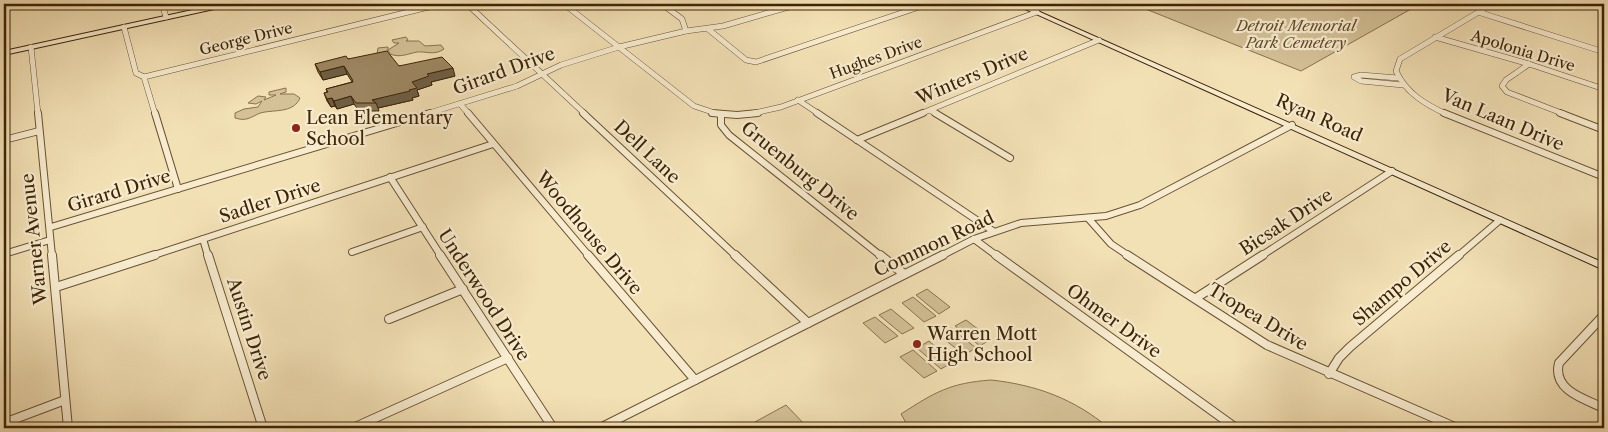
<svg xmlns="http://www.w3.org/2000/svg" width="1608" height="432" viewBox="0 0 1608 432" font-family="'Libre Caslon Text',serif">
<style>
.green{fill:#d4c198;stroke:#89724e}
.lines{fill:none;stroke-linecap:round;stroke-linejoin:round}
.street-far2-casing{stroke:#6b5330;stroke-width:6}
.street-far1-casing{stroke:#6b5330;stroke-width:8}
.street-casing{stroke:#6b5330;stroke-width:10}
.secondary-casing{stroke:#3e2404;stroke-width:2}
.street-far2{stroke:#f7ecd0;stroke-width:5}
.street-far1{stroke:#f7ecd0;stroke-width:6}
.street{stroke:#f7ecd0;stroke-width:8}
.secondary{fill:#f7ecd0;fill-rule:evenodd}
.wall{fill:#867353;stroke:#3e2404}
.shaded-wall{fill:#6d5e44;stroke:#3e2404}
.building{fill:#9c8661;stroke:#3e2404}
.poi-dot{fill:#8f2418;stroke:#f7ecd0;stroke-width:2}
.labels{text-anchor:middle;stroke-width:4.5;stroke-linejoin:round;paint-order:stroke}
.far-park-label{font-size:15px;font-style:italic;fill:#644b29;stroke:#f7ecd0}
.far-street-label{font-size:15px;fill:#3e2404;stroke:#f7ecd0}
.street-label{font-size:18px;fill:#3e2404;stroke:#f7ecd0}
.poi-label{font-size:18px;fill:#3e2404;stroke:#f7ecd0;text-anchor:start}
</style>
<rect width="100%" height="100%" fill="#f3e1b6"/>
<filter id="stains"><feTurbulence type="fractalNoise" baseFrequency=".004" numOctaves="4"/><feColorMatrix values="0 0 0 0 .2 0 0 0 0 .09 0 0 0 0 .02 0 0 0 .5 -.17"/></filter>
<radialGradient id="worn" r=".72"><stop offset=".6" stop-color="#630" stop-opacity="0"/><stop offset="1" stop-color="#630" stop-opacity=".3"/></radialGradient>
<g class="green">
<polygon points="1133,4 1420,4 1301,71"/>
<path d="M406,37L408,40L406,41H419L425,46L441,45L444,49C434,56 426,51 417,52C407,54 400,58 390,54L388,50L386,53L377,54L378,48L388,47V50L399,43H394L392,40Z"/>
<path d="M286,88V92L280,94H294L300,98C294,112 278,110 265,112C254,113 250,123 235,118V113L244,109L258,107L262,101L256,104L248,103L258,96L266,97L264,100L276,95H269V92Z"/>
<polygon points="927,289 950,307 939,314 916,295"/>
<polygon points="913,297 936,316 924,322 902,303"/>
<polygon points="891,309 914,328 902,334 879,315"/>
<polygon points="875,317 898,336 885,343 863,323"/>
<polygon points="966,320 991,339 980,346 955,326"/>
<polygon points="951,328 976,348 964,355 939,335"/>
<polygon points="929,341 953,362 941,369 917,348"/>
<polygon points="913,350 937,371 924,378 900,357"/>
<path d="M991,380C1037,385 1074,399 1109,428H909L901,414C935,392 950,383 991,380Z"/>
<polygon points="786,405 808,428 744,428"/>
</g>
<g class="lines">
<g class="street-far2-casing">
<g id="street-far2">
<polyline points="162,4 166,17"/>
<polyline points="467,4 585,114"/>
<polyline points="564,4 694,106 718,114"/>
<polyline points="662,4 682,19 686,31"/>
<polyline points="1478,12 1604,52"/>
<polyline points="1604,15 1602,17 1604,20"/>
<polyline points="124,27 136,73 144,77 155,114"/>
<polyline points="708,29 746,60 756,62 928,4"/>
<polyline points="1435,37 1529,64 1604,89"/>
<polyline points="31,47 38,114"/>
<polyline points="1529,64 1506,80 1502,86 1507,92 1564,114"/>
<polyline points="144,77 441,4"/>
<polyline points="1398,78 1361,75 1354,77 1361,81 1403,85"/>
<polyline points="798,100 819,114"/>
<polyline points="460,104 469,114"/>
<polyline points="930,110 937,114"/>
<polyline points="426,114 517,86 561,65 619,47 686,31 723,26 799,4"/>
<polyline points="750,114 781,107 1037,12"/>
<polyline points="920,114 1099,40"/>
<path d="M1446,114C1425,104 1406,93 1396,71L1400,59L1492,4"/>
</g>
</g>
<g class="street-far1-casing">
<g id="street-far1">
<polyline points="38,113 52,256"/>
<polyline points="155,113 178,189"/>
<polyline points="468,113 589,256"/>
<polyline points="583,113 736,256"/>
<polyline points="712,113 737,115 758,113"/>
<polyline points="817,113 993,231"/>
<polyline points="935,113 1010,158"/>
<polyline points="1444,113 1604,177"/>
<polyline points="1560,113 1604,130"/>
<polyline points="721,115 721,125 729,135 881,256"/>
<polyline points="4,140 39,131"/>
<polyline points="857,140 923,113"/>
<polyline points="390,177 441,256"/>
<polyline points="1088,218 1111,244 1129,256"/>
<polyline points="51,227 430,113"/>
<polyline points="203,239 208,256"/>
<polyline points="974,239 997,256"/>
<polyline points="352,252 423,227"/>
<polyline points="4,254 50,240"/>
<polyline points="151,256 493,144"/>
<polyline points="941,256 974,239 1021,223 1106,216 1140,205 1292,125"/>
<polyline points="1261,256 1392,171"/>
<polyline points="1458,256 1500,220"/>
</g>
</g>
<g class="street-casing">
<g id="street">
<polyline points="52,255 68,428"/>
<polyline points="208,255 263,428"/>
<polyline points="440,255 553,428"/>
<polyline points="588,255 695,380"/>
<polyline points="735,255 808,323"/>
<polyline points="880,255 904,274"/>
<polyline points="996,255 1236,428"/>
<polyline points="1127,255 1267,345 1457,428"/>
<polyline points="56,287 155,255"/>
<polyline points="1196,298 1263,255"/>
<path d="M1604,315L1559,363C1552,390 1584,399 1604,408"/>
<polyline points="389,319 463,289"/>
<polyline points="1329,374 1339,358 1350,347 1459,255"/>
<polyline points="4,423 65,400"/>
<polyline points="353,428 508,358"/>
<polyline points="600,428 943,255"/>
</g>
</g>
<g class="secondary-casing">
<g id="secondary">
<polygon points="220,4 231,4 228,6 4,55 4,51"/>
<polygon points="1014,4 1022,4 1604,263 1604,270"/>
</g>
</g>
<use href="#street-far2" class="street-far2"/>
<use href="#street-far1" class="street-far1"/>
<use href="#street" class="street"/>
<use href="#secondary" class="secondary"/>
</g>
<polygon class="wall" points="348,59 399,66 455,76 431,82 432,85 417,90 419,96 412,98 413,100 378,108 379,111 359,111 354,104 337,109 335,106 331,107 327,101 324,93 327,92 326,89 352,82 347,74 323,80 318,72 315,64"/>
<g class="shaded-wall">
<polygon points="344,66 347,74 323,80 320,72"/>
<polygon points="453,68 455,76 431,82 432,85 417,90 419,96 412,98 413,100 378,108 376,103 372,100 409,90 412,82 427,74"/>
<polygon points="351,96 354,104 337,109 334,101"/>
<polygon points="332,98 335,106 331,107 327,99"/>
</g>
<polygon class="building" points="387,51 399,66 442,57 453,68 427,74 429,76 412,82 417,88 409,90 410,91 372,100 376,103 356,103 351,96 334,101 332,98 327,99 324,93 328,92 326,89 353,82 352,79 344,66 320,72 315,64 346,56 348,59"/>
<g class="poi-dot">
<circle cx="296" cy="128" r="5"/>
<circle cx="917" cy="344" r="5"/>
</g>
<g class="labels">
<g class="far-park-label">
<text x="1296" y="31">Detroit Memorial<tspan x="1296" dy="17">Park Cemetery</tspan></text>
</g>
<g class="far-street-label">
<text transform="translate(246 39) rotate(-14)" y="5">George Drive</text>
<text transform="translate(1523 51) rotate(17)" y="5">Apolonia Drive</text>
<text transform="translate(876 58) rotate(-20)" y="5">Hughes Drive</text>
</g>
<g class="street-label">
<text transform="translate(504 71) rotate(-20)" y="6">Girard Drive</text>
<text transform="translate(972 76) rotate(-23)" y="6">Winters Drive</text>
<text transform="translate(1319 118) rotate(24)" y="6">Ryan Road</text>
<text transform="translate(1503 120) rotate(23)" y="6">Van Laan Drive</text>
<text transform="translate(647 152) rotate(43)" y="6">Dell Lane</text>
<text transform="translate(800 171) rotate(39)" y="6">Gruenburg Drive</text>
<text transform="translate(119 191) rotate(-17)" y="6">Girard Drive</text>
<text transform="translate(270 201) rotate(-18)" y="6">Sadler Drive</text>
<text transform="translate(1286 222) rotate(-33)" y="6">Bicsak Drive</text>
<text transform="translate(589 233) rotate(50)" y="6">Woodhouse Drive</text>
<text transform="translate(34 239) rotate(-96)" y="6">Warner Avenue</text>
<text transform="translate(934 244) rotate(-25)" y="6">Common Road</text>
<text transform="translate(1402 283) rotate(-40)" y="6">Shampo Drive</text>
<text transform="translate(484 295) rotate(57)" y="6">Underwood Drive</text>
<text transform="translate(1258 317) rotate(31)" y="6">Tropea Drive</text>
<text transform="translate(1114 321) rotate(36)" y="6">Ohmer Drive</text>
<text transform="translate(249 329) rotate(72)" y="6">Austin Drive</text>
</g>
<g class="poi-label">
<text x="306" y="124">Lean Elementary<tspan x="306" dy="21">School</tspan></text>
<text x="927" y="340">Warren Mott<tspan x="927" dy="21">High School</tspan></text>
</g>
</g>
<rect width="1608" height="432" fill="none" stroke="#f3e1b6" stroke-width="20"/>
<rect x="5" y="5" width="1598" height="422" fill="none" stroke="#3e2404" stroke-width="2.5"/>
<rect x="10" y="10" width="1588" height="412" fill="none" stroke="#3e2404"/>
<rect width="100%" height="100%" filter="url(#stains)"/>
<rect width="100%" height="100%" fill="url(#worn)"/>
</svg>
